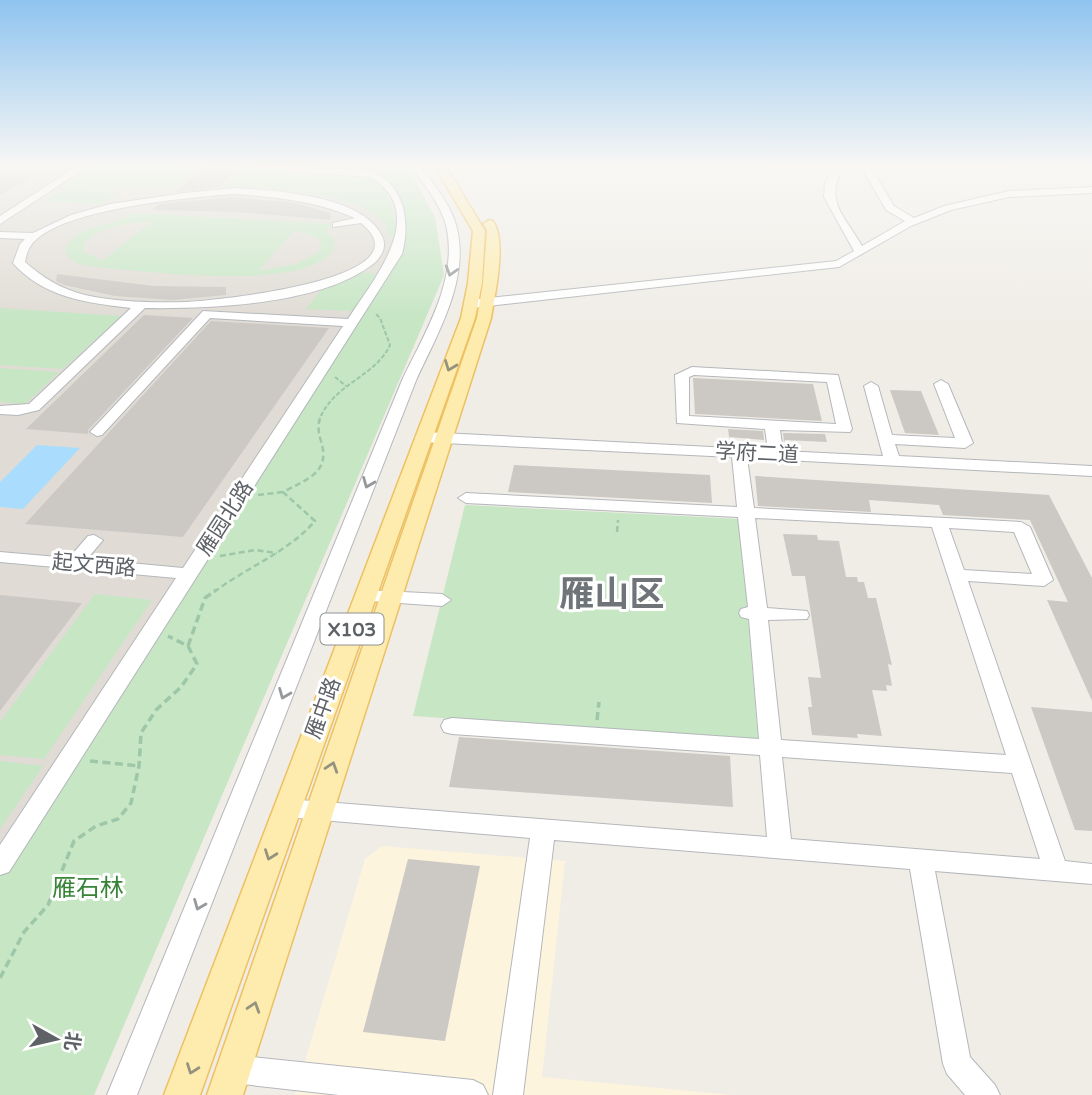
<svg xmlns="http://www.w3.org/2000/svg" width="1092" height="1095" viewBox="0 0 1092 1095" font-family="'Varela Round','Noto Sans SC',sans-serif">
<style>
.commercial{fill:#fdf4de}
.education{fill:#e0dcd5}
.green{fill:#c6e6c4;fill-rule:evenodd}
.water{fill:#aaddfd}
.building{fill:#ccc8c4}
.lines{fill:none;stroke-linecap:round;stroke-linejoin:round}
.minor-casing{stroke:#b4b7bb;stroke-width:2}
.major-casing{stroke:#eec061;stroke-width:3}
.path-far2{stroke:#9dc7a8;stroke-width:2;stroke-dasharray:4.5 2;stroke-linecap:butt}
.path-far1{stroke:#9dc7a8;stroke-width:2.5;stroke-dasharray:6 3.5;stroke-linecap:butt}
.path{stroke:#9dc7a8;stroke-width:3.5;stroke-dasharray:8 4.5;stroke-linecap:butt}
.minor{fill:#fff;fill-rule:evenodd}
.major{fill:#fdecae;fill-rule:evenodd}
.oneway{stroke:#96999c}
.oneway2{stroke:#969280}
.labels{text-anchor:middle;stroke-width:6;stroke-linejoin:round;paint-order:stroke}
.shield{fill:#fff;stroke:#8e9195;stroke-width:2}
.shield-label{font-size:19px;font-weight:bold;fill:#5e6267}
.street-label{font-size:21px;fill:#5e6267;stroke:#fff}
.near-park-label{font-size:24px;fill:#378437;stroke:#fff}
.town-label{font-size:35px;font-weight:bold;fill:#6f7478;stroke:#fff}
</style>
<rect width="100%" height="100%" fill="#f0ede7"/>
<polygon class="commercial" points="382,846 565,861 542,1077 732,1095 295,1095 365,859"/>
<polygon class="education" points="0,165 402,165 435,218 444,275 94,1095 0,1095"/>
<g class="green">
<polygon points="96,165 201,167 172,190 66,186"/>
<path d="M209,165L408,167L435,218L444,275L94,1095H0V865L352,323L402,228C396,204 394,179 366,173Z"/>
<path d="M242,168L367,174C391,191 394,208 396,236L389,237C387,232 386,225 383,222C356,190 260,188 220,187Z"/>
<polygon points="63,187 121,190 103,204 43,201"/>
<path d="M133,213L333,224L326,232L334,239L335,247C310,295 142,270 94,267C82,265 68,263 65,249C77,223 113,228 133,213ZM151,222L102,261L83,251L85,242C102,227 129,221 151,222ZM295,230L318,238L321,245L319,252L296,264L258,271Z"/>
<polygon points="361,272 379,274 355,311 306,309 323,288"/>
<polygon points="0,308 121,316 63,369 0,365"/>
<polygon points="0,368 59,372 25,404 0,402"/>
<polygon points="465,505 740,519 758,740 413,716"/>
<polygon points="95,594 152,600 44,759 0,755 0,722"/>
<polygon points="0,761 43,766 0,829"/>
</g>
<polygon class="water" points="37,445 80,448 23,509 0,507 0,482"/>
<g class="building">
<polygon points="205,168 237,170 217,187 175,192"/>
<polygon points="0,172 39,173 0,195"/>
<polygon points="232,197 295,203 331,213 330,220 239,212 152,210 159,204"/>
<polygon points="57,274 154,286 226,287 226,295 173,300 115,296 64,285 56,281"/>
<polygon points="144,315 193,318 88,430 88,434 26,429"/>
<polygon points="211,321 329,328 183,537 25,524"/>
<polygon points="693,378 813,384 822,421 695,414"/>
<polygon points="890,390 921,391 939,435 905,433"/>
<polygon points="728,429 763,431 764,440 729,437"/>
<polygon points="783,433 825,434 827,442 785,440 784,442"/>
<polygon points="514,465 710,475 712,503 508,492"/>
<polygon points="755,476 1049,495 1092,578 1092,701 1047,600 1068,602 1030,520 943,515 939,505 869,500 871,512 758,506"/>
<polygon points="783,534 817,535 818,540 839,541 846,577 857,577 858,582 864,582 868,598 876,598 892,665 888,664 892,686 886,685 887,691 872,690 882,736 857,734 858,738 812,735 808,707 812,707 808,677 821,678 805,576 792,576"/>
<polygon points="0,595 82,603 0,711"/>
<polygon points="1031,707 1092,712 1092,831 1075,830"/>
<polygon points="459,737 730,756 733,807 449,787"/>
<polygon points="408,859 480,866 445,1041 363,1032"/>
</g>
<g class="lines">
<g class="minor-casing">
<g id="minor">
<polygon points="79,165 90,165 0,224 0,216"/>
<path d="M205,165L366,170C404,180 411,221 402,254L358,323L9,872L0,875V845L176,578L0,562V552L69,558L88,536L94,535L103,540L87,559L183,568L343,326L210,318L102,435L97,436L90,432L203,311L348,319C372,281 431,214 371,177Z"/>
<path d="M411,165H420C433,184 450,203 456,225C471,277 438,333 417,378L137,1095H107L403,378C425,333 459,278 446,225C440,203 423,184 411,165Z"/>
<path d="M835,165H844C824,202 843,213 862,246L905,221L886,210L860,165H869L894,206L914,218L944,206L1009,191L1092,187V193L1009,197L951,210L911,226L839,267L470,308L464,304L470,300L836,261L854,251L824,197L825,183Z"/>
<path d="M235,188C276,191 362,195 382,236C388,248 380,260 369,267C316,305 209,309 145,308L39,410L18,415L0,414V406L29,404L131,308C88,303 44,298 13,263L20,244L25,239L0,238V232L33,233L71,215L110,204L184,193ZM235,194C276,197 316,201 355,218L333,223V227L361,223C432,280 210,301 186,302C153,303 117,302 85,295C61,289 43,278 25,262C26,258 27,251 30,247C53,209 192,197 235,194Z"/>
<path d="M692,367L838,375L852,429L850,432L780,430L783,451L883,456L864,386L871,382L878,386L892,435L955,438L934,384L941,380L948,384L973,443L965,448L895,444L899,456L1092,466V476L747,458L754,508L1021,522L1030,527L1053,580L1044,586L968,581L1065,861L1092,864V884L935,871L970,1057L995,1085L1000,1095H965L947,1074L943,1064L910,869L554,840L523,1095H493L530,838L287,817L279,815L275,808L279,801L287,799L767,837L760,755L452,734L444,732L441,726L444,720L452,718L759,739L749,619L741,617L739,613L741,609L748,607L738,517L466,503L458,498L466,493L737,507L732,457L423,442L415,437L423,432L768,450L765,429L677,423L675,375ZM694,375L827,382L836,424L689,416V377ZM755,518L932,527L1006,755L781,740L768,620L807,619L809,615L807,611L767,608ZM949,528L1014,532L1032,574L964,570ZM782,757L1012,773L1040,859L791,839Z"/>
<polygon points="364,590 442,594 451,600 442,606 357,600 355,596"/>
<polygon points="233,1055 473,1080 483,1085 488,1095 339,1095 233,1083 223,1079 219,1069 223,1059"/>
</g>
</g>
<g class="major-casing">
<g id="major">
<polygon points="434,165 445,165 485,231 482,283 475,318 200,1095 164,1095 461,318 468,283 473,231"/>
<path d="M489,220L493,221C507,241 495,294 491,318L243,1095H207L477,318L483,283L487,230L483,224Z"/>
</g>
</g>
<g class="path-far2">
<polyline points="335,377 346,386"/>
<path d="M321,416C336,383 376,376 390,345L380,318L375,313"/>
</g>
<g class="path-far1">
<polyline points="258,495 283,492"/>
<polyline points="617,532 618,520"/>
<polyline points="220,556 255,550 277,553"/>
<path d="M214,592C247,567 287,553 315,521L283,492C307,479 331,473 321,441C318,432 317,423 322,414"/>
</g>
<g class="path">
<polyline points="188,646 205,598 216,590"/>
<polyline points="597,720 599,702"/>
<polyline points="90,761 139,766"/>
<polyline points="0,978 24,932 48,905 74,841 96,826 118,819 131,803 139,766 141,733 156,710 181,687 197,664 188,646 168,636"/>
</g>
<use href="#minor" class="minor"/>
<use href="#major" class="major"/>
</g>
<defs><path id="oneway-chevron" d="M-2-3.5L2.5 0L-2 3.5" fill="none" stroke-width="1.6" stroke-linecap="round" stroke-linejoin="round" transform="scale(1.75)"/></defs>
<g class="oneway">
<use href="#oneway-chevron" transform="translate(451 271) rotate(107)"/>
<use href="#oneway-chevron" transform="translate(368 483) rotate(112)"/>
<use href="#oneway-chevron" transform="translate(284 694) rotate(112)"/>
<use href="#oneway-chevron" transform="translate(199 905) rotate(112)"/>
</g>
<g class="oneway2">
<use href="#oneway-chevron" transform="translate(450 366) rotate(111)"/>
<use href="#oneway-chevron" transform="translate(332 767) rotate(-72)"/>
<use href="#oneway-chevron" transform="translate(270 855) rotate(110)"/>
<use href="#oneway-chevron" transform="translate(254 1007) rotate(-72)"/>
<use href="#oneway-chevron" transform="translate(192 1069) rotate(110)"/>
</g>
<linearGradient id="sky" x2="0" y2="1"><stop stop-color="#8fc4f0"/><stop offset="0.52" stop-color="#f8f7f4"/><stop offset="1" stop-color="#f8f7f4" stop-opacity="0"/></linearGradient>
<rect width="1092" height="319" fill="url(#sky)"/>
<g class="labels">
<rect class="shield" x="320.5" y="613.5" width="63" height="31" rx="5"/>
<g class="shield-label">
<text x="352" y="636">X103</text>
</g>
<g class="street-label">
<text transform="translate(757 453) rotate(3)" y="7">学府二道</text>
<text transform="translate(225 518) rotate(-57)" y="7">雁园北路</text>
<text transform="translate(94 565) rotate(5)" y="7">起文西路</text>
<text transform="translate(323 708) rotate(-70)" y="7">雁中路</text>
</g>
<g class="near-park-label">
<text x="88" y="896">雁石林</text>
</g>
<g class="town-label">
<text x="612" y="606">雁山区</text>
</g>
</g>
<g transform="translate(56 1039) rotate(98)" stroke="#ffffff" stroke-width="5" paint-order="stroke">
<path d="M0-5L12 26L0 18L-12 26Z" fill="#5e6267"/>
<text y="-10" font-size="19" font-weight="bold" text-anchor="middle" fill="#5e6267">北</text>
</g>
</svg>
